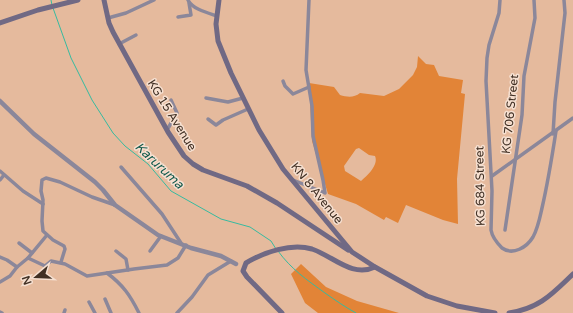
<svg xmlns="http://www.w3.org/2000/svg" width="573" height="313" viewBox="0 0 573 313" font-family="'Varela Round',sans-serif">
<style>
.green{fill:#e28437;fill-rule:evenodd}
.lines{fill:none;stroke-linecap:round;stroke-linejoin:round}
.stream{stroke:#37baa0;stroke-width:1}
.minor{stroke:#8b879a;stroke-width:3.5}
.tertiary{stroke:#8b879a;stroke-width:4.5}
.secondary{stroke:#706984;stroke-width:5}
.labels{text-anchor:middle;stroke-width:3;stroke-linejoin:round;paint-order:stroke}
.street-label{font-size:12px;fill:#413024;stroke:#f6e0d1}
.water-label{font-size:13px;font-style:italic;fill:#12594b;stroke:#f6e0d1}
</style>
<rect width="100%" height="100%" fill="#e5ba9d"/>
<g class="green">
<path d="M418,56L426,64L434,65L439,76L463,80L461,93L465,94L457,179L458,224L443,220L406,205L398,223L386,217L384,220L356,204L328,194L312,141L309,83L334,87L340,95C347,97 354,98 360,93L384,96L399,89L413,75L417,67ZM359,148L369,155L375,156C379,165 367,176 361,181L345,171L344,166L356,149Z"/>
<polygon points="301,264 326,287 357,301 399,313 318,313 305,303 291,274"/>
</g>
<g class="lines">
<g class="stream">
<polyline points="51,0 52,5"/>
<polyline points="53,8 71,58 92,100 113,133 125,146 148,164 171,191 221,219 250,227 271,241 276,249"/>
<path d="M278,251C291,269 307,280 325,293C335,300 345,307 356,313"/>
</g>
<g class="minor">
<path d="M188,0C192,9 208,13 217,16"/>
<path d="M500,0L499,13L489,45L487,58L486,81L492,191L491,230C492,236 497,243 502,248C513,256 527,247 533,237C538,228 540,217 542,208C548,182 552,157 556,131"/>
<polyline points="178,17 191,15 189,3"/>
<polyline points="108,18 126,13 154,0"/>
<polyline points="119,44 136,35"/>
<polyline points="283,81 285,86 293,94 309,87"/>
<polyline points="206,98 228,102 243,98"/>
<polyline points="208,119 216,125 223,120 248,109"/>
<polyline points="167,130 177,113 171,100"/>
<polyline points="553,134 555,102 565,13 564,0"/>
<polyline points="121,167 162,214 181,243"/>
<polyline points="0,171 23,191 43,204"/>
<polyline points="492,176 573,118"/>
<polyline points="0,180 4,175"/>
<polyline points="293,180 325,193 323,180 313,136 312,106 306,70 309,0"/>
<polyline points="505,230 522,115 524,76 535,18 534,0"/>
<polyline points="19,243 32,253"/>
<polyline points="116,251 126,259 128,270"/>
<polyline points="150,251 161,236"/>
<polyline points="0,257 7,260 17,267"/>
<polyline points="28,258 45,266 51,261 65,264 87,276 134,269 167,265 178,258 186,245"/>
<polyline points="61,262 65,249 64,246 53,240 43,231 42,221 43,200 41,191 42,180 46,178 60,182 92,197 115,205"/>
<path d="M107,273C123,285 130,295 139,313"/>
<polyline points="0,282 10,276 17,267 28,258 47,235"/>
<polyline points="105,299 111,313"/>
<polyline points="89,302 95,313"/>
<polyline points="0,312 2,313"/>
<polyline points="64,313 65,310"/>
<polyline points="177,313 192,297 208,275 231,261"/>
</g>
<polyline class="tertiary" points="0,101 34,134 95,182 103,190 115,205 158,235 191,248 221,256 236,264"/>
<g class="secondary">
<polyline points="104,0 109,23 113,32 168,132 184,156 193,164 203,170 247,186 277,203 348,250"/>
<polyline points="219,0 216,24 218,41 231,73 259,130 283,169 352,252 375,267 427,296 457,306 495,313"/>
<polyline points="0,23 38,10 78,0"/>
<path d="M282,313L247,277L243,271L246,263C264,252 291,243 312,249C333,256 352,278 375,267"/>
<path d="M509,313C540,308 552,294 573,274"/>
</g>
</g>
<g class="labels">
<g class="street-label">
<text transform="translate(510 114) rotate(-84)" y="4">KG 706 Street</text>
<text transform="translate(172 115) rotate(58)" y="4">KG 15 Avenue</text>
<text transform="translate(480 186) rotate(-91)" y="4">KG 684 Street</text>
<text transform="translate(317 193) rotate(51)" y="4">KN 8 Avenue</text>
</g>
<g class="water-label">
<text transform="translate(160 165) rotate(43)" y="5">Karuruma</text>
</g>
</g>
<g transform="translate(36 277) rotate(251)" stroke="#f6e0d1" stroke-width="3" paint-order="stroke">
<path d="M0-3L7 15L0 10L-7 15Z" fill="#413024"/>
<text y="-6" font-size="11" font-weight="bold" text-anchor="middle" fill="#413024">N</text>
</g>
</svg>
